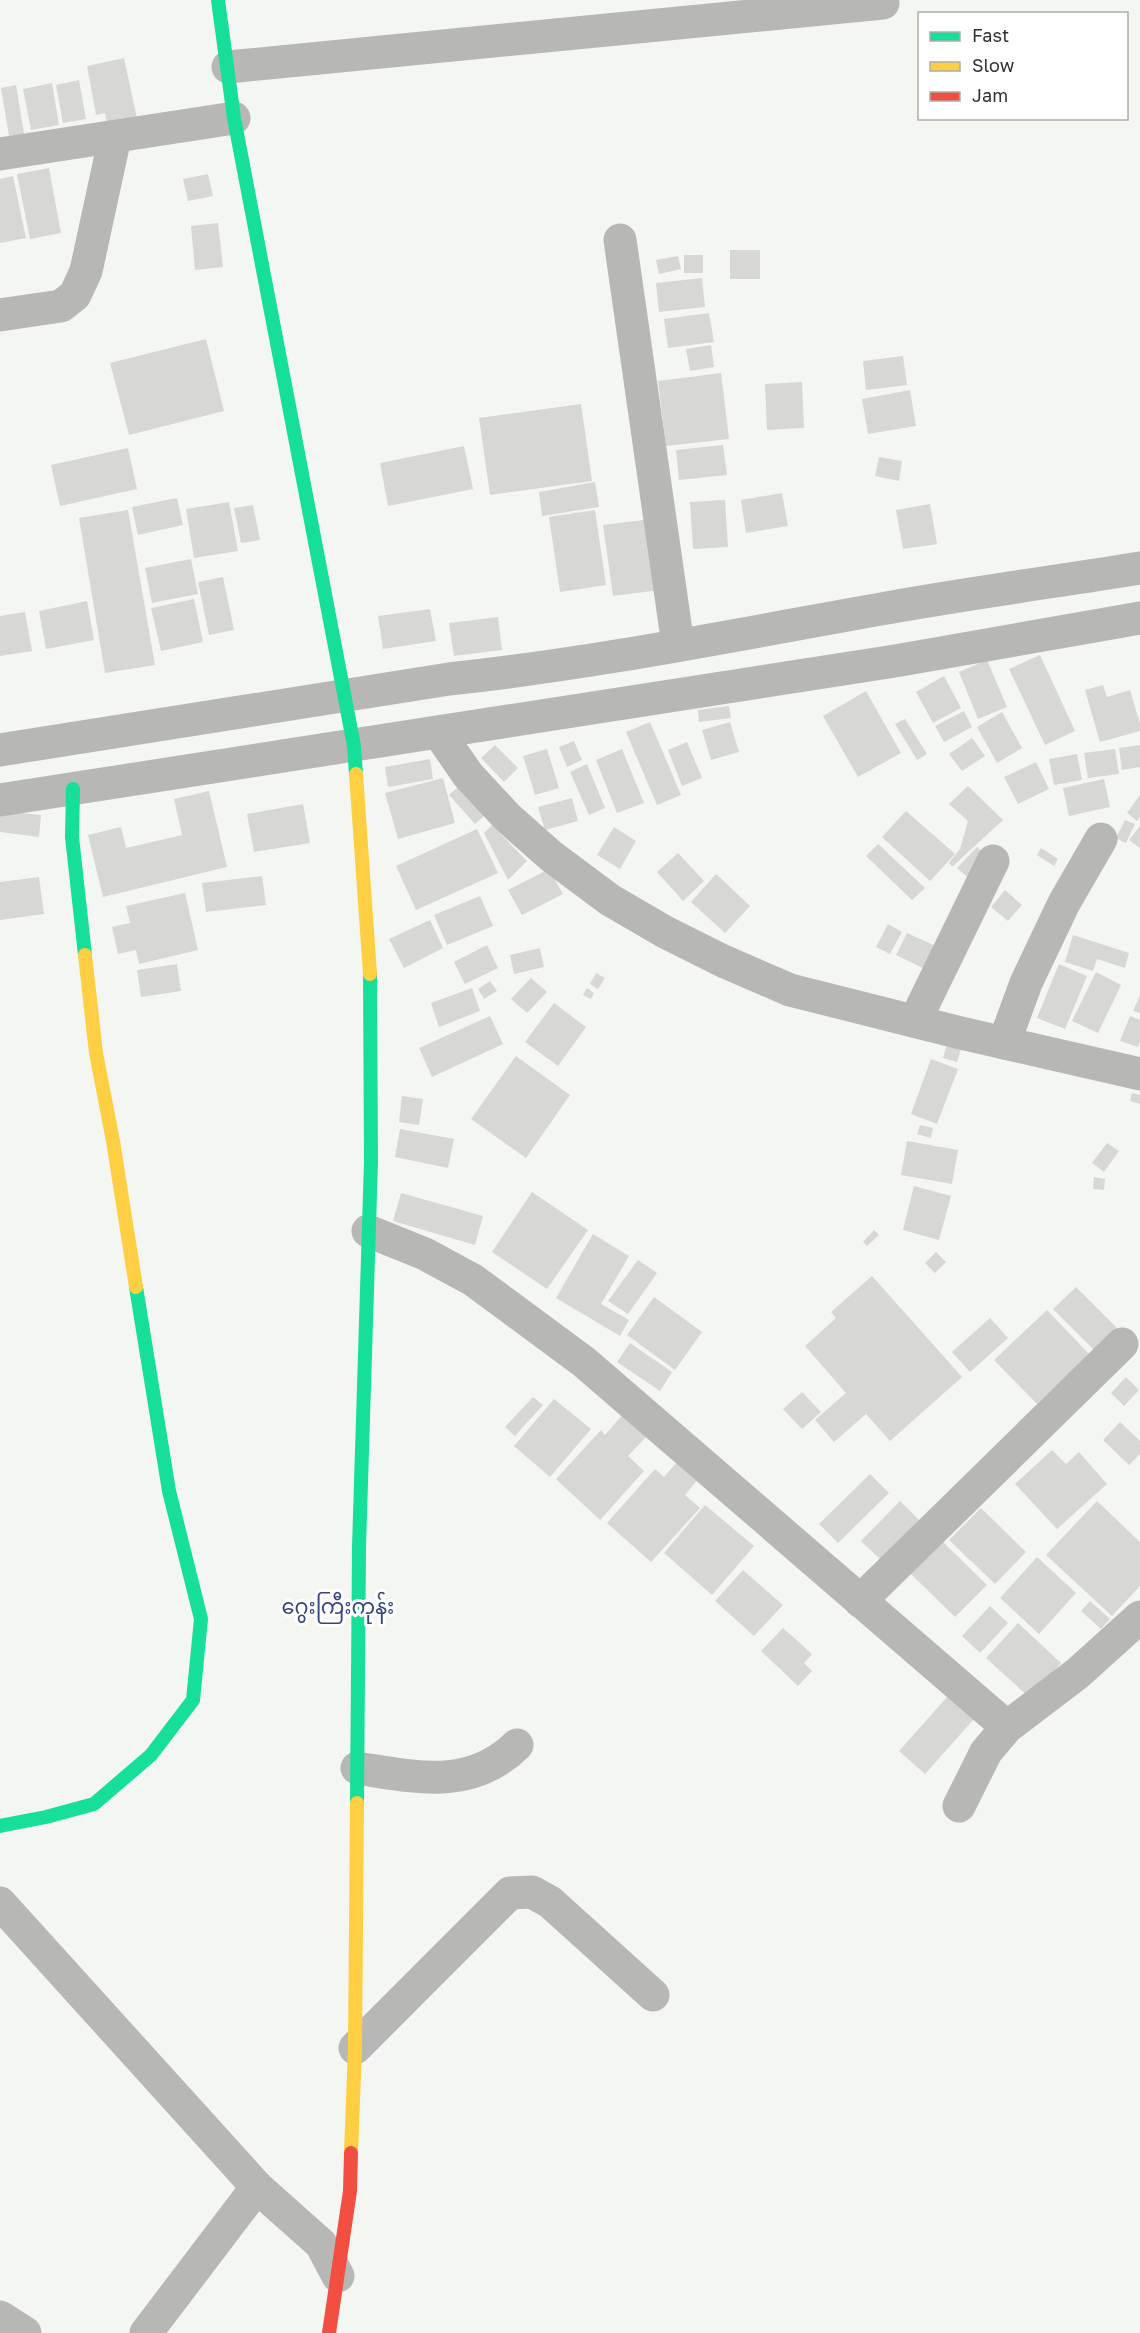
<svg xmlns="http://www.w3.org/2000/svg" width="1140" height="2333" viewBox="0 0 1140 2333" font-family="'Golos Text','Noto Sans Myanmar',sans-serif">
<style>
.building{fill:#d7d8d4}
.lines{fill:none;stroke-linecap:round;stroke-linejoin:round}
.street{stroke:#b7b7b6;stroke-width:33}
.fast{stroke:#16e098;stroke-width:14}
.slow{stroke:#ffcf43;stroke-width:14}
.jam{stroke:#f24e42;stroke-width:14}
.labels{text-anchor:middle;stroke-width:6;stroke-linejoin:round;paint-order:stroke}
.quarter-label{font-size:21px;fill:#374680;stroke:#fff}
</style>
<rect width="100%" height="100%" fill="#f4f6f1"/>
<g class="building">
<polygon points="124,58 138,123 108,129 105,113 96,115 87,66"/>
<polygon points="79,80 86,119 63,123 56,85"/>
<polygon points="52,83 59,125 31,130 23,89"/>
<polygon points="16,85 24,134 9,136 1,88"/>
<polygon points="49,168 61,233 30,239 17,174"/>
<polygon points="208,174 213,196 188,201 183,179"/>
<polygon points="13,176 26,238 0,243 0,179"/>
<polygon points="218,223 223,267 195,270 191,226"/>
<rect x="730" y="250" width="30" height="29"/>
<rect x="684" y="255" width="19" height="18"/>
<polygon points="678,256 681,269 659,274 656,260"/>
<polygon points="702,278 705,307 659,312 656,283"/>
<polygon points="709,313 714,342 668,348 664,319"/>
<polygon points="206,339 224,411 129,435 110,363"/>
<polygon points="711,345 714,367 690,371 686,349"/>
<polygon points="903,356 907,385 866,390 863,361"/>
<polygon points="721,373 729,439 666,446 658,381"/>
<polygon points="802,382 804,428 767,430 765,384"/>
<polygon points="910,390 916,426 868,434 862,399"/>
<polygon points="581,404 592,481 490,495 479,418"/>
<polygon points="723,445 727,475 679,480 676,450"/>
<polygon points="464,446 473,489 388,506 380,463"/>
<polygon points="128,448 137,489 60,506 51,465"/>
<polygon points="879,457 902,461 899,481 875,476"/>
<polygon points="595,482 599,507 542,516 539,492"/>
<polygon points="782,493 788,526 746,533 741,500"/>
<polygon points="177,498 183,525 138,535 132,507"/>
<polygon points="725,500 728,547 693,549 690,502"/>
<polygon points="229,502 238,551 194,558 186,509"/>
<polygon points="930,504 937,544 903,549 896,510"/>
<polygon points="253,505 260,540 241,543 234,508"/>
<polygon points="128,510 155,665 105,673 79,518"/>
<polygon points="595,510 606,585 560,592 549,517"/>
<polygon points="651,519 660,590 613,596 603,525"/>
<polygon points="191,559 198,594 152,603 145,568"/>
<polygon points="223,577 234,630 209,635 198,582"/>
<polygon points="194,599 203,642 161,651 151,608"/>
<polygon points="87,601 94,640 46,649 39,611"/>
<polygon points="430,609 436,641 383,649 378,616"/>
<polygon points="25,612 32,651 0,656 0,616"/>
<polygon points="498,617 502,650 454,656 449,623"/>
<polygon points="1040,655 1075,731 1045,745 1009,669"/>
<polygon points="987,660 1007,707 978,719 959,672"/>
<polygon points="944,676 961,708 933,723 916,692"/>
<polygon points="1103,685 1107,697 1130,690 1140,724 1140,731 1100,742 1085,690"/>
<polygon points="866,691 901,753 858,777 823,716"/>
<polygon points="729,706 731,718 699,722 698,710"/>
<polygon points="964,711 972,727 944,742 935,726"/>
<polygon points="1002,712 1022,748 997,763 977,727"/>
<polygon points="905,719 927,754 917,760 895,724"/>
<polygon points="650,722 681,795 657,805 626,732"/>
<polygon points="730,722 739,752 711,760 702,730"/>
<polygon points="972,738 985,756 962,771 949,754"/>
<polygon points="574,741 582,760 567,767 559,747"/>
<polygon points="687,742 702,778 682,786 668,750"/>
<polygon points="495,745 518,768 504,782 481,758"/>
<polygon points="1140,745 1140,767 1122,770 1119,748"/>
<polygon points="547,749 559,788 535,795 523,756"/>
<polygon points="622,749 644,803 617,813 596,760"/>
<polygon points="1115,749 1119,774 1088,778 1084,753"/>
<polygon points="1077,754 1082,780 1054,785 1049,759"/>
<polygon points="430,759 433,779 388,787 385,767"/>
<polygon points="1036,762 1049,789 1018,804 1004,777"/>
<polygon points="587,764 605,808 589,815 570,772"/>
<polygon points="443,778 455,823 398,839 385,793"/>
<polygon points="467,779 493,808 475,824 449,795"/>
<polygon points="1104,779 1110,807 1069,816 1063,788"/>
<polygon points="968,786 1003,820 952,867 949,863 960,849 968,821 949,804"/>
<polygon points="209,791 227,867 103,897 88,835 121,827 126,848 182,835 174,799"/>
<polygon points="1140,795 1140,817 1137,821 1127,813"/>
<polygon points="572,798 578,821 545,830 538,807"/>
<polygon points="303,804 310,843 254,852 247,814"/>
<polygon points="0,811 41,815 39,837 0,832"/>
<polygon points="906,811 955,854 930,881 882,837"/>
<polygon points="1125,820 1135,824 1126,843 1116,838"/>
<polygon points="492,825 527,861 508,880 484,833"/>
<polygon points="1140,826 1140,848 1129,840"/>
<polygon points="614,827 636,841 620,869 597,855"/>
<polygon points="477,829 498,873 416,910 396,866"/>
<polygon points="878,844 925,888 912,900 866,856"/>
<polygon points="977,847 991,859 972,881 957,868"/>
<polygon points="1041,848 1058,859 1054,866 1037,855"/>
<polygon points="678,853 704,881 683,901 657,872"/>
<polygon points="549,869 563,894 522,915 508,890"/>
<polygon points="716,874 750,906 725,933 691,902"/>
<polygon points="262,876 266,905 206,912 202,883"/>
<polygon points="39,877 44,914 0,920 0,882"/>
<polygon points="1005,890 1022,905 1008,921 991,907"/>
<polygon points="185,893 198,950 139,964 136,950 118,954 112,927 130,923 126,906"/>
<polygon points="480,896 493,926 447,945 434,915"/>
<polygon points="430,920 443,948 404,968 389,939"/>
<polygon points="888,924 902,932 890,954 876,947"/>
<polygon points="907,933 940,948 929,971 896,955"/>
<polygon points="1073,935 1129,953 1125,968 1097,959 1093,971 1065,962"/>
<polygon points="487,945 498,968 465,984 454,962"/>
<polygon points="540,948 544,967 514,974 510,955"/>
<polygon points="177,964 181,991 141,997 137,970"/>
<polygon points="1059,964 1087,976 1065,1029 1037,1018"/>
<polygon points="1096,972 1121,985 1098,1033 1072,1021"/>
<polygon points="596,973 605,978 598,989 590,984"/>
<polygon points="531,978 547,992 527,1013 511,999"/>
<polygon points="490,981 497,991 484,999 478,989"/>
<polygon points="472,988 480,1011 439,1027 431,1003"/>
<polygon points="587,988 594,993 591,999 583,995"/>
<polygon points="1140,995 1140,1013 1133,1011"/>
<polygon points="554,1003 586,1027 558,1066 525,1042"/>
<polygon points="490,1016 503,1044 432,1077 419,1048"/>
<polygon points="1130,1016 1140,1020 1140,1041 1138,1047 1120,1041"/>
<polygon points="947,1044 961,1049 957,1062 943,1058"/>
<polygon points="516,1056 570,1095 526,1158 471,1119"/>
<polygon points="931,1059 958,1069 937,1124 911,1114"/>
<polygon points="1132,1093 1140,1095 1140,1104 1130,1101"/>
<polygon points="402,1096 423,1099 419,1125 399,1122"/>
<polygon points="920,1125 933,1128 931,1138 917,1134"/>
<polygon points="400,1129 454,1139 448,1168 395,1157"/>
<polygon points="907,1141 958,1150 952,1184 901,1175"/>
<polygon points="1107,1143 1119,1151 1104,1172 1092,1163"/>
<polygon points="1094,1177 1105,1179 1104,1190 1093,1189"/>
<polygon points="914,1186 951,1196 939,1240 903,1230"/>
<polygon points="532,1192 588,1230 547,1289 492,1252"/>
<polygon points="401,1193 483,1216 475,1245 393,1221"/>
<polygon points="874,1230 879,1235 867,1246 863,1242"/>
<polygon points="593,1234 629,1256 601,1304 629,1320 620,1336 556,1298"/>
<polygon points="936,1252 946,1262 935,1273 925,1263"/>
<polygon points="638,1260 657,1273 628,1314 608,1301"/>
<polygon points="872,1276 962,1377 890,1441 866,1414 834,1442 815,1420 846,1393 805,1346 836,1318 831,1312"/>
<polygon points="1076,1287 1120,1331 1098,1354 1053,1309"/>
<polygon points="654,1297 702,1332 675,1370 627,1335"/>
<polygon points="1047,1310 1089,1354 1037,1404 994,1360"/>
<polygon points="990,1318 1008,1338 970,1372 952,1352"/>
<polygon points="630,1343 672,1372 660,1391 617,1362"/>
<polygon points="1126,1377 1139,1390 1124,1406 1111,1393"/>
<polygon points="802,1392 821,1412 802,1429 783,1409"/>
<polygon points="533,1397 543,1405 515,1436 505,1427"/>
<polygon points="554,1399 591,1429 550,1477 514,1446"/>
<polygon points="626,1411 650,1433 628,1456 644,1471 600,1520 556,1479 601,1430 605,1435"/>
<polygon points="1120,1422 1140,1441 1140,1454 1129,1465 1103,1440"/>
<polygon points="1052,1450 1066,1464 1079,1452 1107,1484 1057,1529 1015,1484"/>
<polygon points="678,1461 698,1479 685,1495 700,1508 651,1562 607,1523 655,1469 664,1477"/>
<polygon points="870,1474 889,1493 838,1543 819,1524"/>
<polygon points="900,1501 920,1521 881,1560 861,1541"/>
<polygon points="1097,1501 1140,1542 1140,1586 1112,1616 1046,1555"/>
<polygon points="705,1505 754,1546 712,1595 664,1553"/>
<polygon points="981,1508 1026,1552 995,1584 949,1540"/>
<polygon points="942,1541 987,1585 955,1617 910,1573"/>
<polygon points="1037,1557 1076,1593 1039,1634 1000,1598"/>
<polygon points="743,1570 783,1605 754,1636 715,1601"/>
<polygon points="1090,1601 1110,1619 1101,1629 1081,1611"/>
<polygon points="990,1606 1008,1623 980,1653 962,1636"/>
<polygon points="1018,1623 1061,1663 1030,1698 986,1658"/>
<polygon points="783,1628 812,1654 804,1663 812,1671 798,1686 761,1651"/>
<polygon points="948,1696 974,1719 925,1774 899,1751"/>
</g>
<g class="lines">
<g class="street">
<polyline points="228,67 883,3"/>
<polyline points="0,154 234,118"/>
<polyline points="620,240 678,645"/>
<polyline points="0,315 61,306 75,295 86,271 115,137"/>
<polyline points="439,733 468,775 507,817 551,856 610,900 665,932 723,961 790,990 961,1033 1140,1074"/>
<path d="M0,750L449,679C600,663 749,632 898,606C978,592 1059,581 1140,568"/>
<polyline points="0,800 895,661 1140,618"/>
<polyline points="915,1021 993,861"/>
<polyline points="1004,1043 1026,983 1064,903 1101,839"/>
<polyline points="368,1231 425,1254 473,1280 584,1362 1007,1727"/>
<polyline points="860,1601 1122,1344"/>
<path d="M357,1768C415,1777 470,1791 517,1745"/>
<polyline points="959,1806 986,1752 1007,1727 1078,1673 1140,1617"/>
<polyline points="0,1903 257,2187 321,2244 338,2276"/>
<polyline points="355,2048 510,1893 532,1892 550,1902 653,1995"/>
<polyline points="0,2317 25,2333"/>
<polyline points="146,2333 257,2187"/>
</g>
<g class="fast">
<polyline points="218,0 234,118 354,746 356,774"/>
<polyline points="73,789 72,837 85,955"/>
<polyline points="357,1803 359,1547 371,1161 370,974"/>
<polyline points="0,1826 46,1817 94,1804 151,1755 193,1700 201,1619 169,1491 136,1287"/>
</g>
<g class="slow">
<polyline points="356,774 370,974"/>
<polyline points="85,955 96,1053 113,1141 136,1287"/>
<polyline points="351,2153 355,2048 357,1803"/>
</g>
<polyline class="jam" points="329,2333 350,2191 351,2153"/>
</g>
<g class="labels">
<g class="quarter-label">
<text x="338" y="1614">ဂွေးကြီးကုန်း</text>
</g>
</g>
<rect x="918" y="12" width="210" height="108" fill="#ffffff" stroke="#adadac" stroke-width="1.5"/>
<rect x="930" y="32" width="30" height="9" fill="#16e098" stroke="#adadac" stroke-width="1.5"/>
<text x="972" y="42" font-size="18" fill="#31322f">Fast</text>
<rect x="930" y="62" width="30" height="9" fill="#ffcf43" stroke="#adadac" stroke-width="1.5"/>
<text x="972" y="72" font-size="18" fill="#31322f">Slow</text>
<rect x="930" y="92" width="30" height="9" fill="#f24e42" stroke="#adadac" stroke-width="1.5"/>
<text x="972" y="102" font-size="18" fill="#31322f">Jam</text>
</svg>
